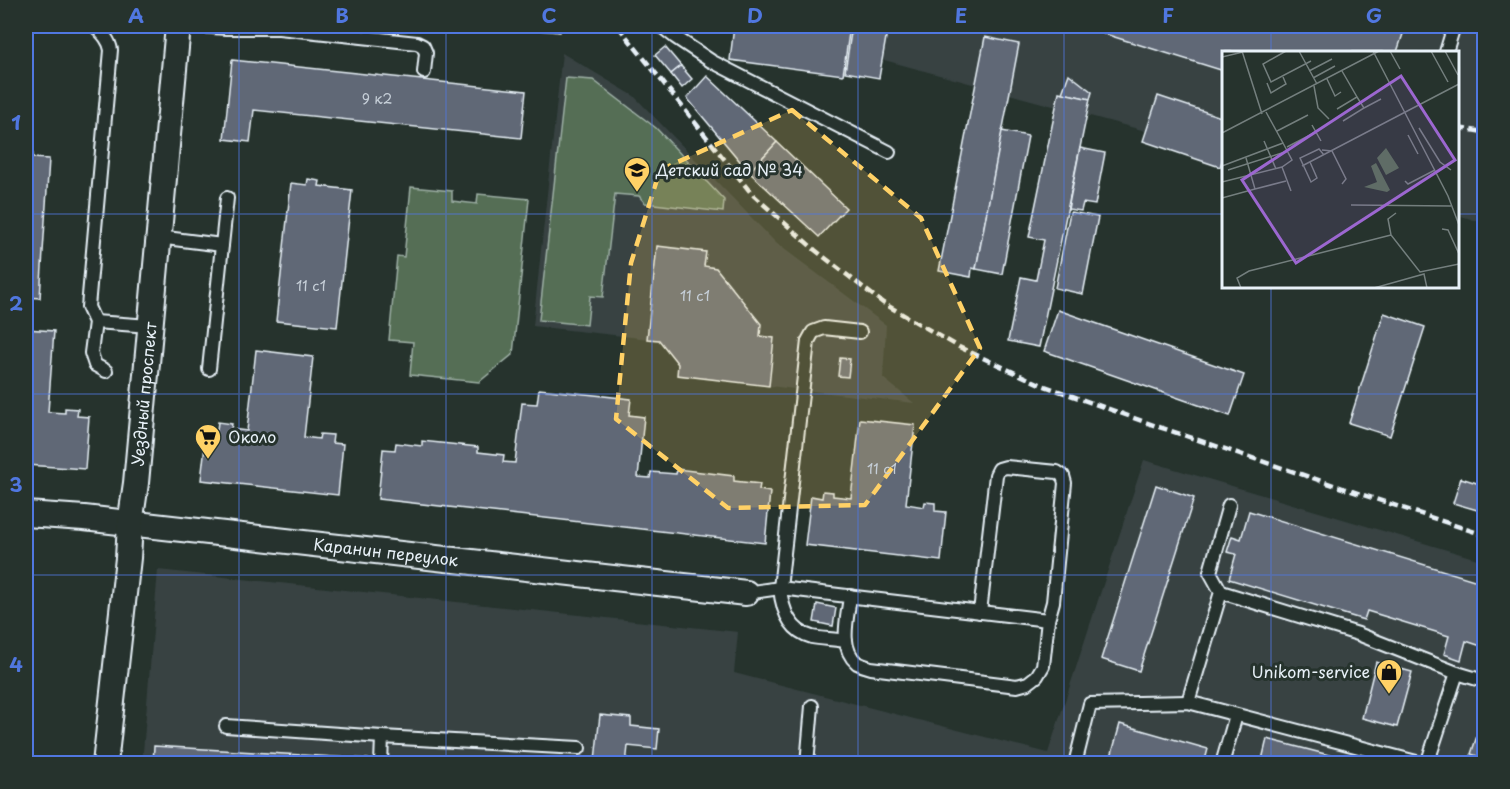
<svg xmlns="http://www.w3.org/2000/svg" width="1510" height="789" viewBox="0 0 1510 789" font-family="'Playpen Sans',sans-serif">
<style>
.built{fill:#384343}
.green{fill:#556e54;stroke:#9eb0a6;stroke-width:1.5}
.building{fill:#616876;stroke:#e8f1f8;stroke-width:1.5}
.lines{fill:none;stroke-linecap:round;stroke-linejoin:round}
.lane-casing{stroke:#e8f1f8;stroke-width:16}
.street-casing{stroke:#e8f1f8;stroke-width:28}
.lane{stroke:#26332d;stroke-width:12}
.street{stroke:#26332d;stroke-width:24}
.rail{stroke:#e8f1f8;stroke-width:4.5;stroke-dasharray:9 4.5;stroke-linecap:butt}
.marked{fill:#ffd166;fill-opacity:0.2;stroke:#ffd166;stroke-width:4.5;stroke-dasharray:12 8;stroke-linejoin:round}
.grid{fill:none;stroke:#5077e0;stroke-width:1.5;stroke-opacity:0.55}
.labels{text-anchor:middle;stroke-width:6;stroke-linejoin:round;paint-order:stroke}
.number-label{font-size:14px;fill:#c6cfd8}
.poi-label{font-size:16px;fill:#e8f1f8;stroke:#26332d;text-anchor:start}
.street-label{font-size:16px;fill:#e8f1f8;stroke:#26332d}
.inset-road{fill:none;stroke:#747f7e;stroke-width:1.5}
.view{fill:#9c67d0;fill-opacity:0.15;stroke:#9c67d0;stroke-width:3}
.inset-edge{fill:none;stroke:#e8f1f8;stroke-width:3}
.neatline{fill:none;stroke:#5077e0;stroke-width:2}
.grid-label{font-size:20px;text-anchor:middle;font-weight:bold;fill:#5077e0}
</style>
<rect width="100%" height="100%" fill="#26332d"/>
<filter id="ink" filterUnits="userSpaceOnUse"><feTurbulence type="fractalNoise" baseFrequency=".0167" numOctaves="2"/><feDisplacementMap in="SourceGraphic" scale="12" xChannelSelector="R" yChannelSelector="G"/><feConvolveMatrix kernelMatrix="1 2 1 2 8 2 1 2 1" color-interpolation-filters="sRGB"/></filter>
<g filter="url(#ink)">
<g class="built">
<polygon points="759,26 1484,26 1484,223 1458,215 1458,52 1224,52 1223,152"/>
<polygon points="562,53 634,96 776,243 886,325 883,378 914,403 677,375 678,364 659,340 533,326"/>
<polygon points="1144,460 1484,561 1484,763 142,764 158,570 738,632 734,673 1048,753"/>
</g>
<g class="green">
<polygon points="566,78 593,80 656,128 724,200 723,212 645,203 639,196 615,194 603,297 590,296 587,325 539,320"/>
<polygon points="411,187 452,191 452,201 477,204 478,194 529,199 513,354 479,382 410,375 413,342 389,340 397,256 404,257"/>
</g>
<g class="building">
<polygon points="490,26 561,26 560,32"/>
<polygon points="734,26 850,26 843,75 730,60"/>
<polygon points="852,26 888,26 879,78 845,72"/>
<polygon points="1079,26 1378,26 1403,34 1397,52 1224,52 1224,71"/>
<polygon points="985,37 1019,44 976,269 972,268 971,277 939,271"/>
<polygon points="665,47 681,66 671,74 655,55"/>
<polygon points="232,60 526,91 521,138 254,110 250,142 224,139"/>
<polygon points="681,66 692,79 682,88 671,74"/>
<polygon points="1069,74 1092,92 1090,99 1062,93"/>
<polygon points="707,76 777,142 749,172 687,98"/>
<polygon points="1059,92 1090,99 1039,347 1008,341 1021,277 1036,280 1044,240 1029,237"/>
<polygon points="1158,96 1224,118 1224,155 1220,167 1143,141"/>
<polygon points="1002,131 1028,136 1002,274 976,269"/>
<polygon points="777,142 846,208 819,237 749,172"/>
<polygon points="1080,148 1105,153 1095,205 1083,203 1081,211 1068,209"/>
<polygon points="26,152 33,153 33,158 49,159 40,298 26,297"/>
<polygon points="308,179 320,181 319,186 352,190 337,327 276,321 291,183 307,185"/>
<polygon points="1070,212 1098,217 1083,294 1055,288"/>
<polygon points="657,246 706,252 704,266 716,268 761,324 760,336 774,338 769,386 677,375 678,364 659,340 647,339"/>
<polygon points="1058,310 1244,375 1230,416 1044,351"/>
<polygon points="1384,313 1425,327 1390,436 1349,423"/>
<polygon points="26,329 54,331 48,412 65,413 65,408 78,409 77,416 89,417 85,469 26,465"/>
<polygon points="256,350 313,357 304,437 319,439 320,434 333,435 332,443 343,444 338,495 201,480 207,429 217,430 218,422 232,424 231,429 247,431"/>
<polygon points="840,358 850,359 848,377 838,376"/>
<polygon points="539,389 631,399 629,415 644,417 638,477 650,478 651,472 676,474 677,469 734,476 734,481 760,484 759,490 770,492 765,543 378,499 383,449 395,450 396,443 422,446 422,441 478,447 478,452 504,455 503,462 515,463 522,403 537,404"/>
<polygon points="860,419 915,425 906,504 924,507 925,502 935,503 935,511 946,512 941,561 805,545 811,496 822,498 823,491 833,492 833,496 851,498"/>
<polygon points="1461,478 1483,485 1484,480 1484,512 1453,503"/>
<polygon points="1156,485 1194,498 1139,671 1101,659"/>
<polygon points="1249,511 1484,583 1484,647 1466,641 1461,660 1444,654 1449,636 1367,611 1364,620 1229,579 1236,554 1227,552 1232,536 1241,539"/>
<polygon points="817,604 836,608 833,626 814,622"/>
<polygon points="1376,662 1412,672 1397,727 1362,718"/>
<polygon points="600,715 631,718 631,726 659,729 657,749 628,746 626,764 595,760"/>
<polygon points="1484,715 1484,764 1481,764 1483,758 1471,754"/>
<polygon points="1120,724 1208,749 1204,764 1109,764"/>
<polygon points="1267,739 1364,764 1261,764"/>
<polygon points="154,746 368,759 368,764 153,764"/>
</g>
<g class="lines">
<g class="lane-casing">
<g id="lane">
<path d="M95,26C102,33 109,39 111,50L88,307L95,322L91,353L95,365L106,371"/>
<polyline points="198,26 226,28 279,28 417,43 423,46 426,53 424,72"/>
<polyline points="661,26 675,37 711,61 889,152"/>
<polyline points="1446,52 1454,26"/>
<polyline points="158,237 222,245"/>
<polyline points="95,322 150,326"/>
<polyline points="209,369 227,198"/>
<polyline points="1221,592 1358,634 1457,673"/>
<polyline points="746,593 780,588 1048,620"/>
<path d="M850,596C848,617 838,647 857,663C861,665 867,667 871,668L1017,686L1028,683L1037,676L1043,666L1048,620L1053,602L1065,483L1063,476L1057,472L1006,467L999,469L996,475L980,612"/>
<path d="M845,641C835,639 822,639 812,637C789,631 782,609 780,588L808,341L813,332L824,328L860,332"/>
<polyline points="1188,702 1221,592 1210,572 1229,505"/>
<polyline points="226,726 382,737"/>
<polyline points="381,764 382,737 579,748"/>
<polyline points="807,764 812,706"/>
<polyline points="1075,764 1090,704 1188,702 1424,764"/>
<polyline points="1222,764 1236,715"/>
<polyline points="1427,764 1457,673 1484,681"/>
</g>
</g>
<g class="street-casing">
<g id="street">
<path id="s1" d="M26,514L84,518L746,593"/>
<path id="s2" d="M105,764L128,558L130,524L136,483L178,26"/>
</g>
</g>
<use href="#lane" class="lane"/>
<use href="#street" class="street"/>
<g class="rail">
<polyline points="618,26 752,194 815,250 883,303 959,347 1042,385 1159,427 1484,535"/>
<polyline points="1458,128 1484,132"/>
</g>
</g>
</g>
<path class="marked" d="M792,110L921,218L980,348L865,505L728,508L616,419L631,263L660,170Z"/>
<path class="grid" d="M239,26V764M446,26V764M652,26V764M858,26V764M1064,26V764M1271,26V52M26,214H1224M1458,214H1484M1271,286V764M26,394H1484M26,575H1484"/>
<defs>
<g id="school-pin" transform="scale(1.35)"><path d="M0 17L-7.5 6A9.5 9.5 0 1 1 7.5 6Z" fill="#ffd166" stroke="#26332d"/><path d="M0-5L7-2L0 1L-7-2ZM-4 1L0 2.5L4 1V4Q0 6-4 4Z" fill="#111"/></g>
<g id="supermarket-pin" transform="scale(1.35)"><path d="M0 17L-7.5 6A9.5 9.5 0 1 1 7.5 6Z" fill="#ffd166" stroke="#26332d"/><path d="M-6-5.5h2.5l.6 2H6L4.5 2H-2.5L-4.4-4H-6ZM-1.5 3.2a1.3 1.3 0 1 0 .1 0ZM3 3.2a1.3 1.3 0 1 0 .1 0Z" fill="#111"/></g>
<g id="shop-pin" transform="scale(1.35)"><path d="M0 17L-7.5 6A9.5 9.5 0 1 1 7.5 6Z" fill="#ffd166" stroke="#26332d"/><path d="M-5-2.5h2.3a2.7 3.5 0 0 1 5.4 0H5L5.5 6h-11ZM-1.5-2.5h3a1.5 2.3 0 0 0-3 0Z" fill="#111"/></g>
</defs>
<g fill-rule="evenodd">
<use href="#school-pin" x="637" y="170"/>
<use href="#supermarket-pin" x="208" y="437"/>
<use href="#shop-pin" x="1389" y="672"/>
</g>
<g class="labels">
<g class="number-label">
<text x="377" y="104">9 к2</text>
<text x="311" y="291">11 с1</text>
<text x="695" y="301">11 с1</text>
<text x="882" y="474">11 с1</text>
</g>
<g class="poi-label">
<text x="656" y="176">Детский сад № 34</text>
<text x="228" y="443">Около</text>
<text x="1370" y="678" text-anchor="end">Unikom-service</text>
</g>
<g class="street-label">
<text dy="6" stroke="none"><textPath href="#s2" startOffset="372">Уездный проспект</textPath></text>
<text dy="6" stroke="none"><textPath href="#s1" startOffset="362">Каранин переулок</textPath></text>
</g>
</g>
<g transform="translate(1222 51)">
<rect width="237" height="237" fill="#26332d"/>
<path d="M164,97L177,117L164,124L155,107ZM154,112L168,139L165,141L142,136L155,131L149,115Z" fill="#556e54"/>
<path class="inset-road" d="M20,0L40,63M64,0L41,13L49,31L89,10M77,0L95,33M151,0L226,145L237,174M168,0L178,18M209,0L226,31M223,0L236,24M0,6L21,1M87,20L110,8M91,27L113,15M105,28L113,45L119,41M45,32L49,42L64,33L61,26M92,35L96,57L107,68M142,57L159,48M115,58L135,46L120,20M121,70L142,57L135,46M90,74L99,90M197,77L218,111L229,119M55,80L86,64M0,82L157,0M186,84L196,103M42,90L54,118M65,96L94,81M100,99L110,100L124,128L120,133M88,111L95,127L89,131L78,107L97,98L102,104M0,115L61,92L44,61M80,115L237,33M60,116L69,140M6,119L66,100M183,130L186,133L213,119M0,131L60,116L70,109L61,92M33,138L64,130M0,147L33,138L24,107M129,154L229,155M174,162L166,168L169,184L198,221L237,213M220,178L226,179L237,203M19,237L15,227L27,220L169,184M152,237L202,223L205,237"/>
<path class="view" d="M179,25L233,109L74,212L20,129Z"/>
<rect width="237" height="237" class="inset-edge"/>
</g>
<rect width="1510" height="789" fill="none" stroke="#26332d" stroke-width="66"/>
<rect x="33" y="33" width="1444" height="723" class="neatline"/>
<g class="grid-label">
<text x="136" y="23">A</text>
<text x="342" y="23">B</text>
<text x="549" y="23">C</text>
<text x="755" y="23">D</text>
<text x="961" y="23">E</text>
<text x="1168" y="23">F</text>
<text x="1374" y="23">G</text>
<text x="16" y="130">1</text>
<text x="16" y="311">2</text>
<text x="16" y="492">3</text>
<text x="16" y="672">4</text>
</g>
</svg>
